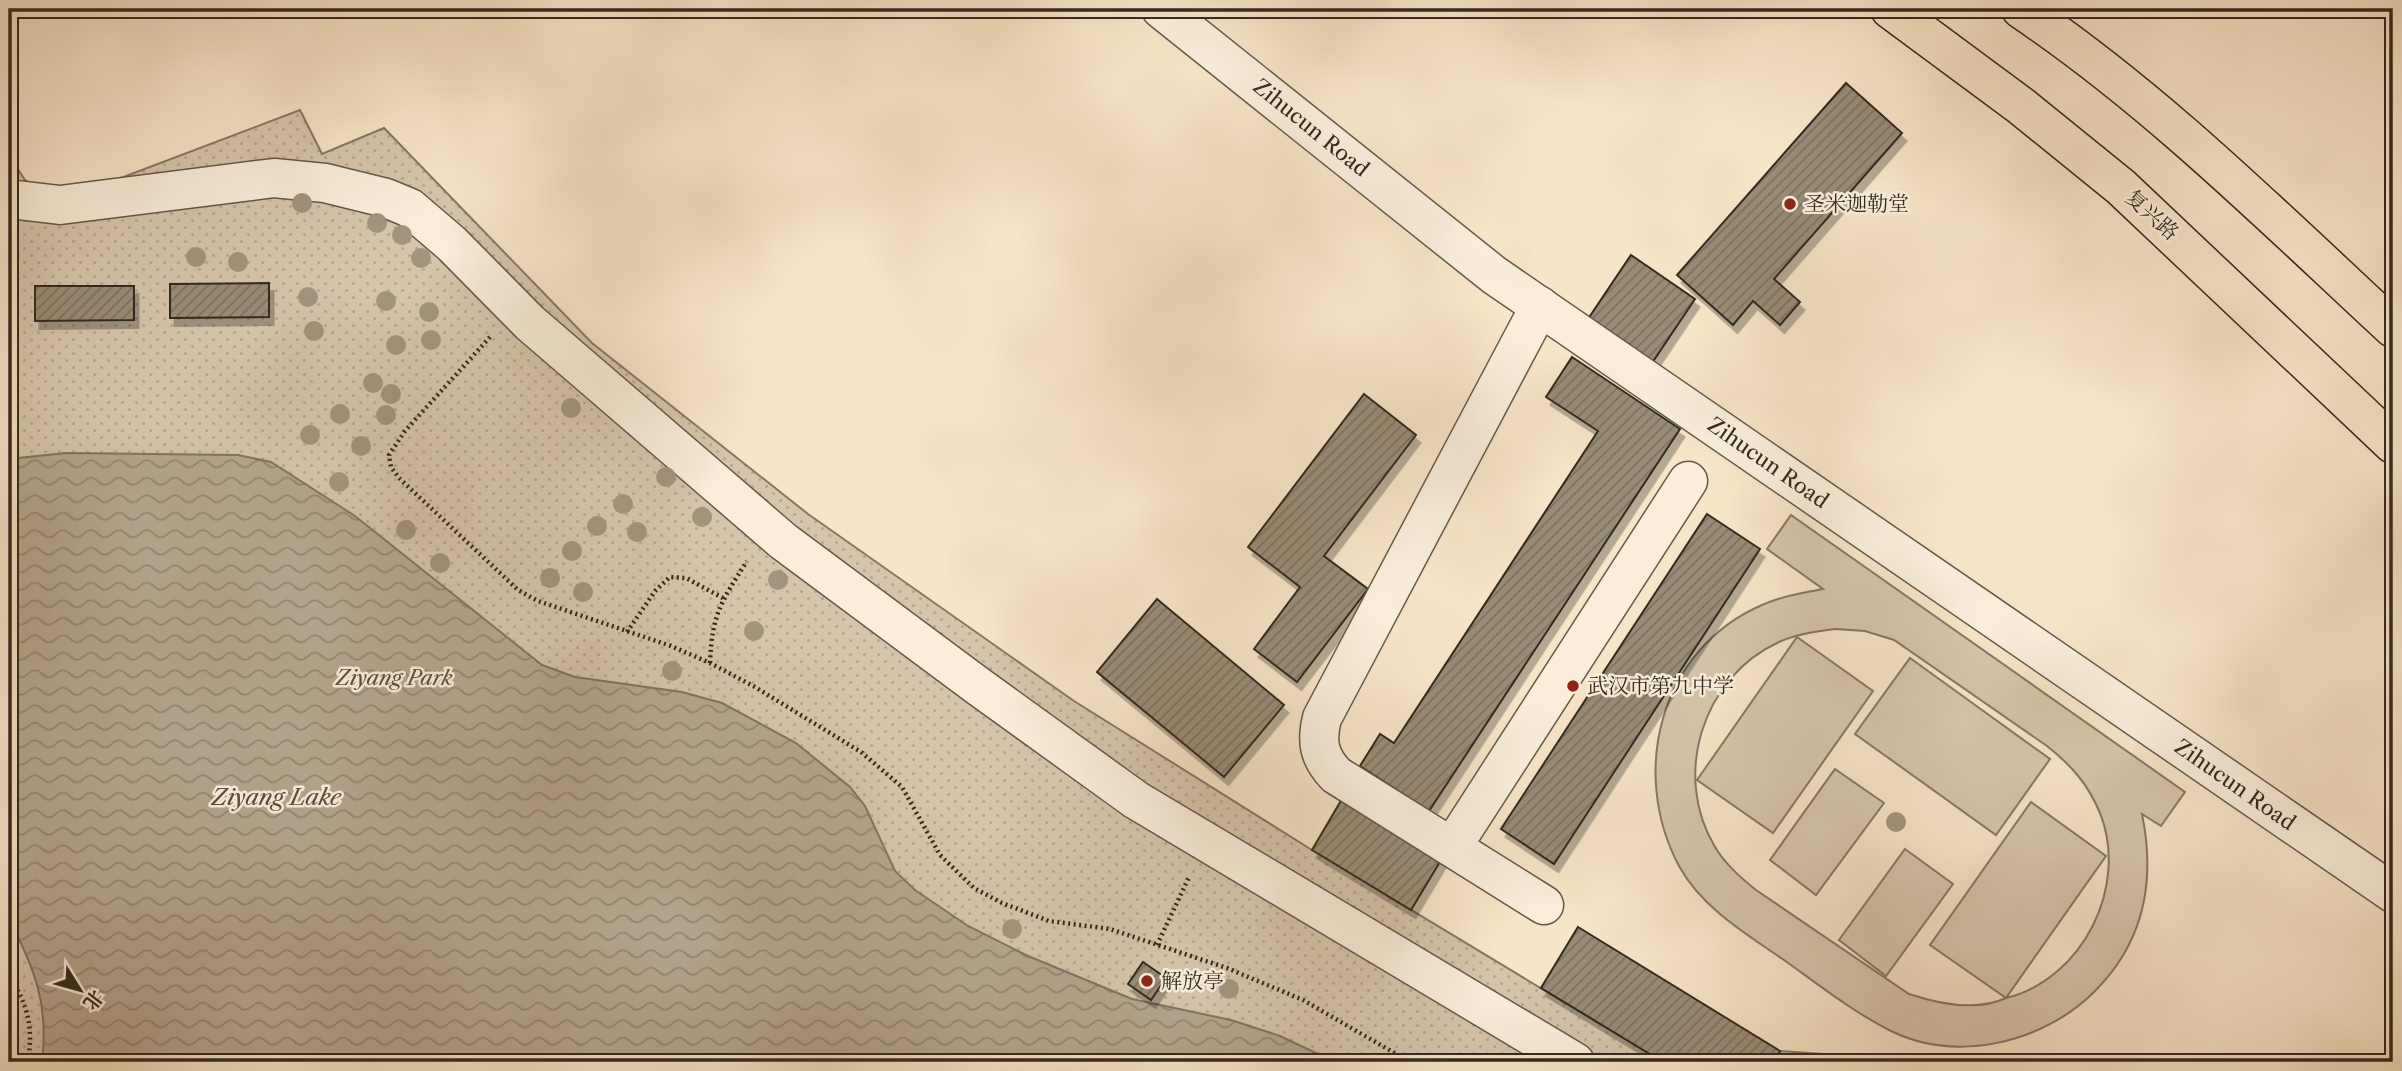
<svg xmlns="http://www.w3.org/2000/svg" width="2402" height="1071" viewBox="0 0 2402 1071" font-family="'Libre Caslon Text','Noto Serif SC',serif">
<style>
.green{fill:#d6c5aa;stroke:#847864;stroke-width:2;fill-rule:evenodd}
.park{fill:url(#park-dots);stroke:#847864;stroke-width:2}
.water{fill:url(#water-waves);stroke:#807461;stroke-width:2}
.building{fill:url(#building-hatch);stroke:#332a1e;stroke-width:2;filter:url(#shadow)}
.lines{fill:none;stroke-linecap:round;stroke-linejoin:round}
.minor-casing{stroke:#645948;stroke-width:41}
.major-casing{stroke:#332a1e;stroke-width:41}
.path{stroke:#332a1e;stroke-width:4.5;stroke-dasharray:2 3.5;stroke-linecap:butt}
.minor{stroke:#faeedb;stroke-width:38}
.major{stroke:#f7e5c7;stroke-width:38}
.tree{fill:#a2947d}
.poi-dot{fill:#8f2418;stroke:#faeedb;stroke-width:2.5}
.labels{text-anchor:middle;stroke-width:5;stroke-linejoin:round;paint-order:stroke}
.street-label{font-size:21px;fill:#332a1e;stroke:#faeedb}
.poi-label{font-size:21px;fill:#332a1e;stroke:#faeedb;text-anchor:start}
.park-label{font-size:21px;font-style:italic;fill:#5c5141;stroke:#faeedb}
.water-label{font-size:23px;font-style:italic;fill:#5a4f40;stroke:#faeedb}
</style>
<defs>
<pattern id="park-dots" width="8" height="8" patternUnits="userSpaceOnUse" patternTransform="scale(1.75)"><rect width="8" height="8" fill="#d6c5aa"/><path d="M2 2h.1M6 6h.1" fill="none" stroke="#b8a992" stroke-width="1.8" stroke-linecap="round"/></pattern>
<pattern id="water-waves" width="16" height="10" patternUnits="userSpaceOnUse" patternTransform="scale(1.75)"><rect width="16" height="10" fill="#b4a58e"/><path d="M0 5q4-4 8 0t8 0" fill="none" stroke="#938773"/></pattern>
<pattern id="building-hatch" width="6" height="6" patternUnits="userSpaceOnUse" patternTransform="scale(1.75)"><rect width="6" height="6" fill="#998b76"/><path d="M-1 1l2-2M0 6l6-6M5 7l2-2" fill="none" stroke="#7d7260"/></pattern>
<filter id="shadow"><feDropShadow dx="4.5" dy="8" stdDeviation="0" flood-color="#0004"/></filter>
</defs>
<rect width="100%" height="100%" fill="#f7e5c7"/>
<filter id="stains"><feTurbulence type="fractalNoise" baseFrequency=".00286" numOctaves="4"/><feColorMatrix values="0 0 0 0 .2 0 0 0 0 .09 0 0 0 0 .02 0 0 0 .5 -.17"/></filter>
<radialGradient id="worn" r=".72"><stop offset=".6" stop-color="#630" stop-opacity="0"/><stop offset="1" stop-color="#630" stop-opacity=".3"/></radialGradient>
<g class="green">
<path d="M1791,515L2185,792L2161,826L2142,814C2156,882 2144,944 2092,994C2041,1043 1957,1063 1891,1031C1853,1012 1819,985 1784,960C1746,934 1702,908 1679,866C1629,772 1660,649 1762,605C1782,596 1802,593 1823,589L1767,549ZM1836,629L1865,631L1894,640L2047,746C2071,765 2088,784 2100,813C2129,886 2083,979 2006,998L2106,856L2031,802L1930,945L2006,998C1976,1012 1939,1004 1909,994L1756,890C1740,877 1726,865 1715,847C1672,776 1702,677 1779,642C1797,634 1816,631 1836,629Z"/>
<polygon points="1797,637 1873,691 1773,833 1697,780"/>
<polygon points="1910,658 2050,759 1996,835 1855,734"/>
<polygon points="1835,769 1884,803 1816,895 1770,860"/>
<polygon points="1905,849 1953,884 1886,976 1839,940"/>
</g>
<g class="park">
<polygon points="300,110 322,154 384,128 592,343 808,514 1074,701 1312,850 1663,1062 9,1062 9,156 25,180 38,188 105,184"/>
<polygon points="1780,1051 1839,1055 1856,1062 1774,1062"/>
</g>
<path class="water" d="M66,453L238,455L271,462L355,516L542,665L575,677L682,692L722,703L796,743L850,787L865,806L895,871L915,890L968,926L1028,956L1132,999L1231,1020L1280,1036L1335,1062H42C49,1005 35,969 9,919V459Z"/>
<g class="building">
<polygon points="1846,83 1902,133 1774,279 1800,302 1780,325 1753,301 1733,325 1677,275"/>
<polygon points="1631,255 1695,299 1652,363 1588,319"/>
<polygon points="269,283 269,317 170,318 170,284"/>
<polygon points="35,286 134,286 134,320 35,321"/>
<polygon points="1572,357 1680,429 1429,811 1360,766 1380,734 1394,743 1598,431 1546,397"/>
<polygon points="1364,394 1416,435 1324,556 1368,589 1297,682 1254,649 1300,587 1248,547"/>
<polygon points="1707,514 1760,549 1554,864 1501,829"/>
<polygon points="1157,599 1284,705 1224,777 1097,672"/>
<polygon points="1342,799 1441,860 1411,910 1312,850"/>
<polygon points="1578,927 1780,1051 1774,1062 1663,1062 1541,988"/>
<polygon points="1143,962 1166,978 1151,1000 1128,984"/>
</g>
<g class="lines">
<g class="minor-casing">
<g id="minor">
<polyline points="1161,9 1494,275 2393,893"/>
<polyline points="9,199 60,205 274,178 325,183 386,198 410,208 452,244 530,323 783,541 978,686 1136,800 1575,1062"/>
<path d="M1540,306L1322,718C1316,742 1319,757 1336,775L1544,905"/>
<polyline points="1452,847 1688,481"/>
</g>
</g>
<g class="major-casing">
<g id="major">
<polyline points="1890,9 2021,106 2121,187 2393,444"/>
<path d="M2021,9C2157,101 2273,217 2393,328"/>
</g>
</g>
<g class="path">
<polyline points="490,337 405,431 389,455 391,467 399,478 518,590 538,601 671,646 710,663 755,687 861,752 902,787 940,855 974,888 1002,903 1049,921 1110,929 1227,968 1303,1000 1410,1062"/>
<polyline points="627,632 655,591 670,577 686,578 723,598"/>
<path d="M710,663C712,614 721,602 747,561"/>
<polyline points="1157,945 1189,877"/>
<path d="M9,976C29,1006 33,1027 28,1062"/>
</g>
<use href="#minor" class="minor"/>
<use href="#major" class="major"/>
</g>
<g class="tree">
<circle cx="302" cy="203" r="10"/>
<circle cx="377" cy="223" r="10"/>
<circle cx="402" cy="235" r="10"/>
<circle cx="196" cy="257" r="10"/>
<circle cx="421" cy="258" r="10"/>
<circle cx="238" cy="262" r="10"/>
<circle cx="308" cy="297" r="10"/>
<circle cx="386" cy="301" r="10"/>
<circle cx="429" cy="312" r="10"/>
<circle cx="314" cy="331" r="10"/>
<circle cx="431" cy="340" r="10"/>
<circle cx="396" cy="345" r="10"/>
<circle cx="373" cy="383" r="10"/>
<circle cx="391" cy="394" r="10"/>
<circle cx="571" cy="408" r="10"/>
<circle cx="340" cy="414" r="10"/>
<circle cx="386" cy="415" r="10"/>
<circle cx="310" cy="435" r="10"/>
<circle cx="361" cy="446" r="10"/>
<circle cx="666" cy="477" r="10"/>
<circle cx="339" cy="482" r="10"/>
<circle cx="623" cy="504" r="10"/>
<circle cx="702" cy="517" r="10"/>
<circle cx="597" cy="526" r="10"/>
<circle cx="406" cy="530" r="10"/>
<circle cx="637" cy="532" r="10"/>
<circle cx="572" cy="551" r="10"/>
<circle cx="440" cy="563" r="10"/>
<circle cx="550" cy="578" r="10"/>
<circle cx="778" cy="580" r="10"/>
<circle cx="583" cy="592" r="10"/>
<circle cx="754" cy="631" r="10"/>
<circle cx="672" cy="671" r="10"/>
<circle cx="1896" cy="822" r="10"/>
<circle cx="1012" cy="929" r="10"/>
<circle cx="1229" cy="989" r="10"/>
</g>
<g class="poi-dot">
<circle cx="1790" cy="204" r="7"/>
<circle cx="1573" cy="686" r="7"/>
<circle cx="1147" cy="981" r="7"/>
</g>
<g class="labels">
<g class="street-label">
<text transform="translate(1311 128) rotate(39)" y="7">Zihucun Road</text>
<text transform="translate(2152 215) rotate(42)" y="7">复兴路</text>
<text transform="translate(1768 463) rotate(35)" y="7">Zihucun Road</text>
<text transform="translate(2235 785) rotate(35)" y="7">Zihucun Road</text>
</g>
<g class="poi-label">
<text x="1804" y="211">圣米迦勒堂</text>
<text x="1587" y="693">武汉市第九中学</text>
<text x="1161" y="988">解放亭</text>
</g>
<g class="park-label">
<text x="394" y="685">Ziyang Park</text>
</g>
<g class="water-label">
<text x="276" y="805">Ziyang Lake</text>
</g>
</g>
<rect width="2402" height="1071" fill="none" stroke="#f7e5c7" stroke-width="35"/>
<rect x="10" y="10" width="2381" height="1050" fill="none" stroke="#332a1e" stroke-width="3.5"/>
<rect x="18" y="18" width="2367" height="1036" fill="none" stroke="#332a1e" stroke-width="2"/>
<g transform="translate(80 990) rotate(127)" stroke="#faeedb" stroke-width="5" paint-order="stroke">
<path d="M0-5L12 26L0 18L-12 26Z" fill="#332a1e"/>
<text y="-10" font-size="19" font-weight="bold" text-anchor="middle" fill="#332a1e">北</text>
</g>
<rect width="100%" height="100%" filter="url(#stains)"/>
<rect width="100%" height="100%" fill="url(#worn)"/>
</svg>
